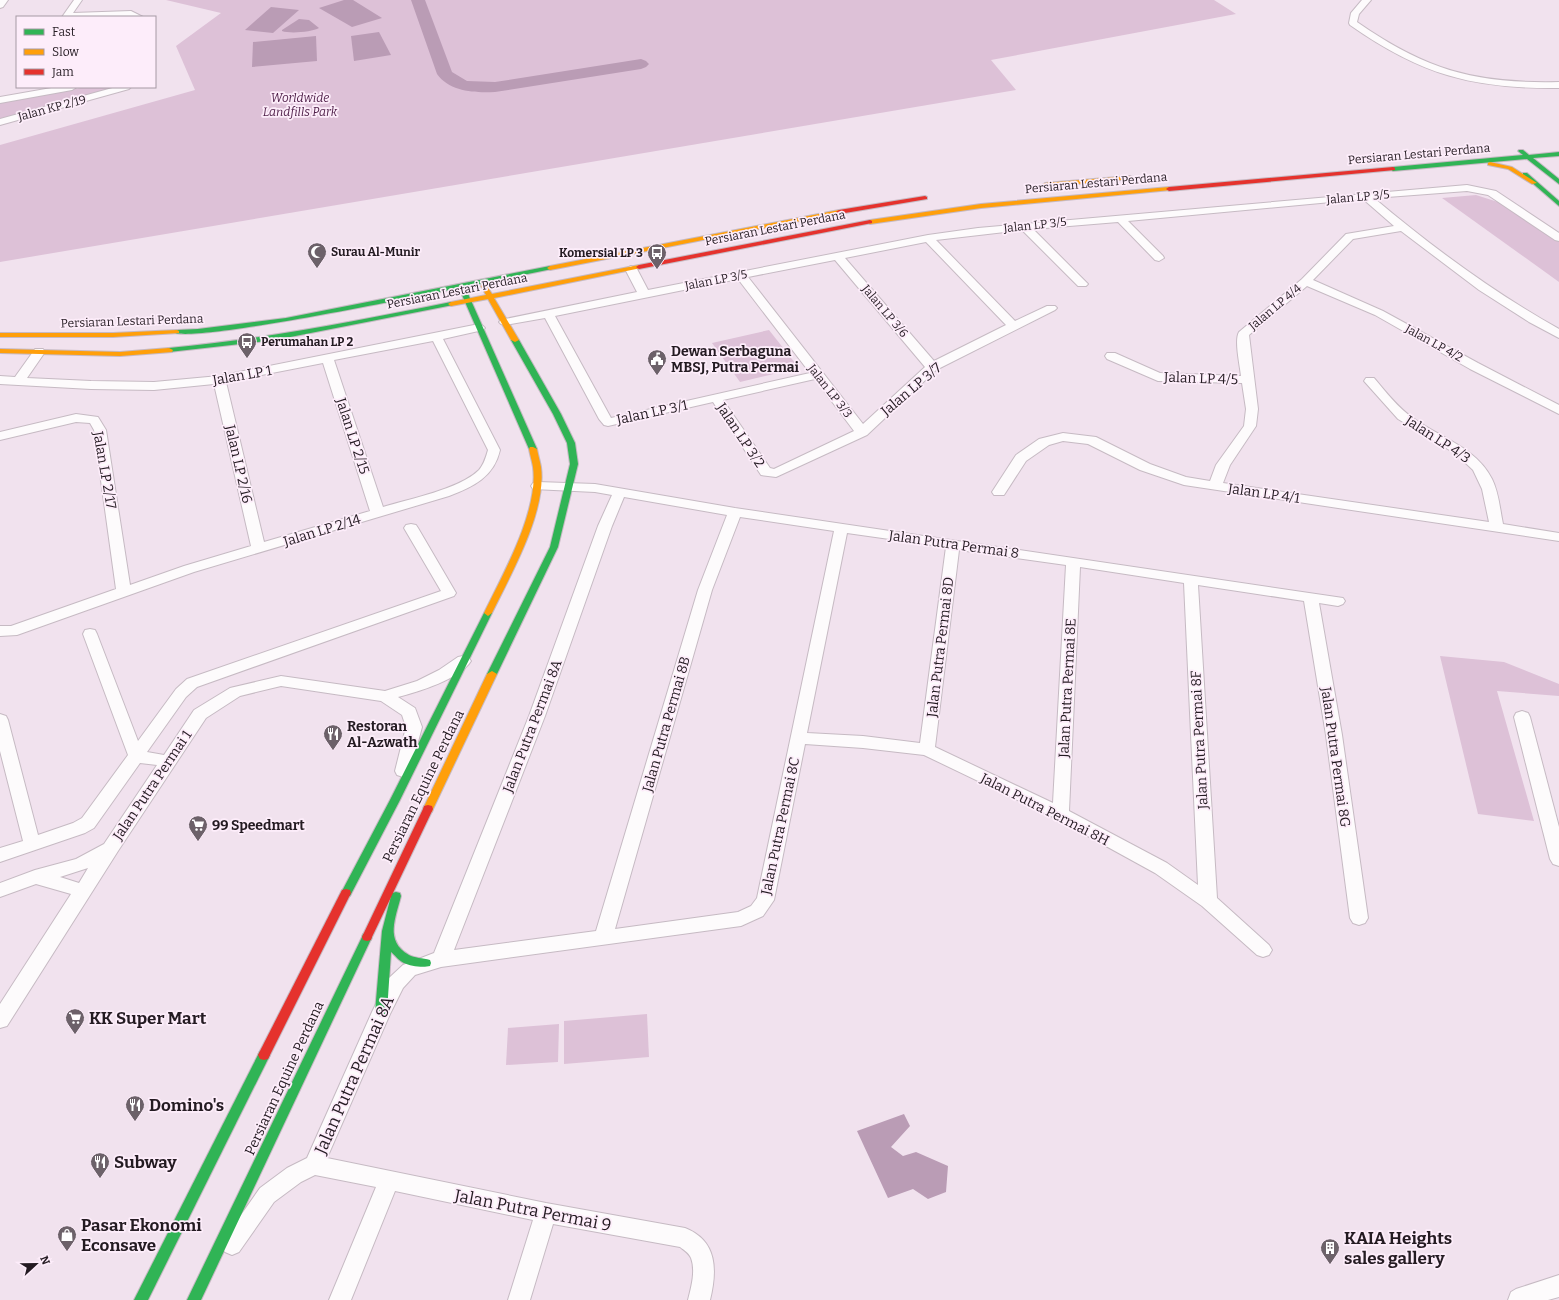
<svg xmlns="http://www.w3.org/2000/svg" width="1559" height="1300" viewBox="0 0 1559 1300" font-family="Bitter,serif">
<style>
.green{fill:#ddc1d7}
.water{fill:#ba9cb5}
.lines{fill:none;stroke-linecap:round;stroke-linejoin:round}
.river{fill:#ba9cb5;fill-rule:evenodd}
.street-casing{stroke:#c6bac3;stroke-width:2}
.fast-casing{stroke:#c6bac3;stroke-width:2}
.slow-casing{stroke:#c6bac3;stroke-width:2}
.jam-casing{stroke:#c6bac3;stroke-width:2}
.street{fill:#fdfbfc;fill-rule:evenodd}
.fast{fill:#30b455;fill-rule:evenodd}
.slow{fill:#ff9f0a;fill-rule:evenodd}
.jam{fill:#e5322d;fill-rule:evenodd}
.labels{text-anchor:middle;stroke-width:3.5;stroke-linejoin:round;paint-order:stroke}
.far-park-label{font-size:12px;font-style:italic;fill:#4d1d47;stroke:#fdedfa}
.far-street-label{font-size:12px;fill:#241b22;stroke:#fdedfa}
.far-poi-label{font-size:12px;font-weight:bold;fill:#241b22;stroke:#fdedfa;text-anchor:start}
.poi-label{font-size:14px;font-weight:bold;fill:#241b22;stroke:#fdedfa;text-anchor:start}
.street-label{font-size:14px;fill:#241b22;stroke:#fdedfa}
.near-poi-label{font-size:17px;font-weight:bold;fill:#241b22;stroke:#fdedfa;text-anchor:start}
.near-street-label{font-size:17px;fill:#241b22;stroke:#fdedfa}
</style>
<rect width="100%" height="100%" fill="#f1e2ee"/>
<g class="green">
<polygon points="166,0 1214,0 1236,14 991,60 1016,90 0,262 0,145 195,90 176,46 221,13"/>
<polygon points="86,87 113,87 110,89 0,119 0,102"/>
<polygon points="1476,195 1501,203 1559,239 1559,282 1442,198"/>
<polygon points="769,330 799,368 740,382 712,343"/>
<polygon points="1440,656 1504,662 1559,684 1559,696 1497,691 1534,821 1478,814"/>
<polygon points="647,1014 649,1057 564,1064 564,1021"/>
<polygon points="559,1024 558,1062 506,1065 508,1028"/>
</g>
<g class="water">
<polygon points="344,0 353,0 382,18 352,27 319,8"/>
<polygon points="271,7 299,10 273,33 245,30"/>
<path d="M299,19L309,20L319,28C312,32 290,34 282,31V30Z"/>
<polygon points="379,32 391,55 354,61 351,36"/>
<polygon points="316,36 317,61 252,67 253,42"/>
<polygon points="904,1114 910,1126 891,1147 903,1156 916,1152 948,1166 946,1192 928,1199 913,1189 888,1198 857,1131"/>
</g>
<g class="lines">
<path class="river" d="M411,0H425L452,72L467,81L495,82L641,59L646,61L649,64L646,67L641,69L495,92C475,93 450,92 437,74Z"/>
<g class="street-casing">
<g id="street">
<polygon points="0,0 8,0 3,7 0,8"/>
<polygon points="74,0 82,0 73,13 131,11 143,17 62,17"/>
<path d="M1362,0H1371L1359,14L1357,22C1426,70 1475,84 1559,82V88C1473,89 1421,75 1350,25L1349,23L1351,13Z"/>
<polygon points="57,87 77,87 72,90 0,103 0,97"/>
<polygon points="116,87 131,87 129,89 0,125 0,119"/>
<path d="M1467,185L1496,191L1559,233V241L1555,240L1488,195L1467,191L1374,198C1432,247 1493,292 1559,329V338L1529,322L1479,290L1401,231L1353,239L1313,280L1383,311L1478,363L1559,405V414L1470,369L1375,315L1307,286L1249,335L1258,409L1256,426L1230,465L1223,483L1489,522L1482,489L1473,470L1456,454L1398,419L1364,381L1366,378H1374C1386,392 1398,408 1413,418C1440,438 1476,447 1492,479C1499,493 1500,510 1503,524L1559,533V541L1184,485L1140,470L1088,444L1063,441L1049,445L1026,461L1004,495H994L992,492L1016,455L1039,439L1063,433L1096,437L1150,464L1186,477L1210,481L1216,465L1244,426L1246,409L1242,383L1158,381L1107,359L1105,356L1107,353H1115L1160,373L1241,376C1240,366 1234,340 1239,332L1302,279L1346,234L1394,226L1363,199L1128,221L1163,256L1164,258L1159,261L1155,260L1118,222L1033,229L1088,284L1086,286H1078L1022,230L936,240L1015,321L1047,306H1055L1057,308L1055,310L936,370L867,435L776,477L761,475L713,402L608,426L604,425L599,419L545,318L505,325L501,324L499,322L501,320L505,319L637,292L625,269L631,266L637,269L648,290L928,235L978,228ZM926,242L1006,325L934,361L845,258ZM835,260L925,367L863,424L748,277ZM738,279L810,373L611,418L555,316ZM815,379L854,431L774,469L770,468L723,400Z"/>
<path d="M479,324L483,326L485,328L483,330L443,339L500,450C494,477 473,487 449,496L194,572L17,635L0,636V626H11L116,589L94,430L90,423L76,422L0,440V432L76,414L98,417L106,430L130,585L184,566L251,546L214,384L154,390L91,389L0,384V376L15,377L35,349H43L45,352L27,378L91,381L154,382L219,376ZM433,341L488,450C486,457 484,464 479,470C460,489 409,499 383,507L334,360ZM323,363L370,511L264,542L226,382Z"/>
<path d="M538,482L595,484L735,508L1343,598L1345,601L1343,604L1338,606L1319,603L1342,735L1368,918L1365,923L1359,925L1353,923L1350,918L1326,735L1304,601L1198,585L1217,898L1269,945L1272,950L1269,955L1263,957L1257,955L1202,906L1155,873L1055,818L924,755L863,748L805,744L774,900L763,916L741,926L441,967L415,975L403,988L390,1014L327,1158L546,1203L685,1228C718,1241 717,1271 710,1300H688C691,1288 696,1271 691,1258C689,1253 684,1250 680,1247L553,1224L530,1300H508L533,1220L395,1191L351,1300H329L376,1187L315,1175L301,1182L274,1202L239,1252L232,1255L225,1252L221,1245L225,1238L260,1188L287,1168L307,1158L372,1012L389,978L403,965L434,953L529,716L598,526L612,495L595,492L533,489L531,486L533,483ZM624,497L727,515L698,590L596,931L454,950L545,716L612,526ZM740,517L834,531L757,898L751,906L738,912L615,929L712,590ZM847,533L946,547L920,743L863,736L807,733ZM959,550L1066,565L1053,803L935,747ZM1080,567L1184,583L1198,885L1167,863L1069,811Z"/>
<path d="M411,524L416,525L418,528L456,593L454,596L197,687L186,697L147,752L164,755L194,710L230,688L281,676L385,691L417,681L439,670L458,657L463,656L468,657L471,661C460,679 418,692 398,697L415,708L422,727L409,775L403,777L397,775L395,771L406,727L402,715L381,701L281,686L240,696L206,718L118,851L7,1026L0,1028V1004L71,894L36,884L0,897V883L35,870L76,859L104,844L157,765L140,763L94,828L85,833L0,862V848L23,841L0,751V714L6,716L8,720L38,835L73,823L82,818L128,755L83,634L85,630L90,629L95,630L97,634L138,741L176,689L187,679L441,591L404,528L406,525ZM88,868L79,883L60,877Z"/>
<polygon points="1522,711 1528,713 1530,717 1559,827 1559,866 1553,864 1550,859 1514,717 1516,713"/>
<polygon points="1559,1275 1559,1297 1548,1300 1508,1300 1511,1292 1516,1289"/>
</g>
</g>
<g class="fast-casing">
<g id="fast">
<polygon points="1519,150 1523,150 1529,155 1559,152 1559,156 1533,158 1559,179 1559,184 1527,159 1393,171 1390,169 1393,167 1523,155 1518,151"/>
<polygon points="1523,173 1527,173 1559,201 1559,206 1523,175"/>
<path d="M550,266L553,268L552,269L465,287L537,449L533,451L529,449L459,288C424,295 189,344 173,332L177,330L198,329L286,318Z"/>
<path d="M451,302L454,304L453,305L275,340L169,352L165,350L169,348C264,339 357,321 451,302Z"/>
<polygon points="512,338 515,338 519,340 561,414 575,443 578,464 558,547 497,674 492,677 487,674 550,547 570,464 567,443 553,414 511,340"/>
<polygon points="488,610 492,613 400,800 350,896 346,897 342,896 341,893 390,800 484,613"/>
<path d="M396,892L400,893L401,896C396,917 384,941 409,955C414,958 423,958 430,960L431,963L430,966C423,968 410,966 404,963C399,961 395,955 391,952L387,1012L385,1015L381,1017L377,1015L375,1012L382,931L391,896L392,893Z"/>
<polygon points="367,933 371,934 372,937 201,1300 187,1300 362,937 363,934"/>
<polygon points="264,1050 268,1051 270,1055 148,1300 134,1300 260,1051"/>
</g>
</g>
<g class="slow-casing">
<g id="slow">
<polygon points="1490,162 1512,167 1537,183 1532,184 1508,169 1488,165 1488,163"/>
<polygon points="1130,176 1132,177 1132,179 1045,187 1042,185 1045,183"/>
<polygon points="1169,187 1172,189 1171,190 981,208 870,224 867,222 870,220 981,204"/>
<polygon points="839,210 841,211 841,213 550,270 547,268 550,266"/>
<polygon points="639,265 642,267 641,268 494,298 519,340 515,342 511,340 488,299 451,306 448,304 451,302 486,295 481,286 484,284 486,285 492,294"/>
<polygon points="177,330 179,331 179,333 113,337 0,337 0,333 113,333"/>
<polygon points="169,348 173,350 172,352 120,356 0,353 0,349 120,352"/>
<path d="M530,447H533L537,449C538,455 540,461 541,467C547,511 511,574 492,613L488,616L484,613C503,574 539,511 533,467C532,461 530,455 529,449Z"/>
<polygon points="492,671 497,674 433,809 432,812 424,812 423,809 487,674"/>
</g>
</g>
<g class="jam-casing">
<g id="jam">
<polygon points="1393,167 1395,168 1395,170 1169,191 1166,189 1169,187"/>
<polygon points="925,196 927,197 927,199 839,214 836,212 839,210"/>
<polygon points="870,220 872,221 872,223 639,269 636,267 639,265"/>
<polygon points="428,805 432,806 433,809 372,937 371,940 367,941 363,940 362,937 423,809 424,806"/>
<polygon points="346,889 350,890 351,893 268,1059 264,1060 260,1059 258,1055 260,1051 342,890"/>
</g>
</g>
<use href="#street" class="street"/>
<use href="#fast" class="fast"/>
<use href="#slow" class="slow"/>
<use href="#jam" class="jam"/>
</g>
<defs>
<g id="mosque-pin" transform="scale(1)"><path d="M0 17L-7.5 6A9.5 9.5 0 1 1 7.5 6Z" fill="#6c6169" stroke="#fdedfa"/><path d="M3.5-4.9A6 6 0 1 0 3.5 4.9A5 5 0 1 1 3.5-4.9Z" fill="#fff"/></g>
<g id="bus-pin" transform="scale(1)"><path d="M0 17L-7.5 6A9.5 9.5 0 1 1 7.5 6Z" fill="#6c6169" stroke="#fdedfa"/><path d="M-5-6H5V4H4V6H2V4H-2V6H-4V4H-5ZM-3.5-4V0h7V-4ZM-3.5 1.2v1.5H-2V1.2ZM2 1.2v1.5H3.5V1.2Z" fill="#fff"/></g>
<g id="civic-pin" transform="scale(1)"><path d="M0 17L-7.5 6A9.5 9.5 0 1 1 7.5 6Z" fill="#6c6169" stroke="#fdedfa"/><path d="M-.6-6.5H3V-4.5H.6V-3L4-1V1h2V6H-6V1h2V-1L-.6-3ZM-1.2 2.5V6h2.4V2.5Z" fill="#fff"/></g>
<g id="restaurant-pin" transform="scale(1)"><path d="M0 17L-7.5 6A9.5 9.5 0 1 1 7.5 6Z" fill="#6c6169" stroke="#fdedfa"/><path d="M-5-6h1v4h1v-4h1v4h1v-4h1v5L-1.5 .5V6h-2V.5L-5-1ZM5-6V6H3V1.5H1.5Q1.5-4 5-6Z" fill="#fff"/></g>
<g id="supermarket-pin" transform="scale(1)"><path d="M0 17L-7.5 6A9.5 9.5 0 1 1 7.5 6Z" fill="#6c6169" stroke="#fdedfa"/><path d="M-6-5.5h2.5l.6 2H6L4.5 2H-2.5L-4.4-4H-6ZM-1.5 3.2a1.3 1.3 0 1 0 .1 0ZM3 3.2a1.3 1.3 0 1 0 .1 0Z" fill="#fff"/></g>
<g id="shop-pin" transform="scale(1)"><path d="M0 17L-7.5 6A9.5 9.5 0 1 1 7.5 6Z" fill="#6c6169" stroke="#fdedfa"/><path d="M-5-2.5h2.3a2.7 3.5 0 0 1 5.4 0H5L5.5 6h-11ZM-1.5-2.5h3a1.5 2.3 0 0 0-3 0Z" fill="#fff"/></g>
<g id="building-pin" transform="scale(1)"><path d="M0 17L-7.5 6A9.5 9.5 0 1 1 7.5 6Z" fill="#6c6169" stroke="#fdedfa"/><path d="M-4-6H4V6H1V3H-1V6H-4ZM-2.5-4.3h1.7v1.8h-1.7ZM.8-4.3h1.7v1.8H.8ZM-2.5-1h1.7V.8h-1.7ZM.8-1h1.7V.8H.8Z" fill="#fff"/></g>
</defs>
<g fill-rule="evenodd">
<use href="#mosque-pin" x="317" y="252"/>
<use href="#bus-pin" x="657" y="253"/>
<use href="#bus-pin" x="247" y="342"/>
<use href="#civic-pin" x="657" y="359"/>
<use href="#restaurant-pin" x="333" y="734"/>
<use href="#supermarket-pin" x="198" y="825"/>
<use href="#supermarket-pin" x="75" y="1018"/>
<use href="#restaurant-pin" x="135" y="1105"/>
<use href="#restaurant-pin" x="100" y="1162"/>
<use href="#shop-pin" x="67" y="1235"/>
<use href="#building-pin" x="1330" y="1248"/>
</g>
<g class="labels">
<g class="far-park-label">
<text x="300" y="102">Worldwide<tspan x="300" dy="14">Landfills Park</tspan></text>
</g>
<g class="far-street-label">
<text transform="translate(52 108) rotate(-15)" y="4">Jalan KP 2/19</text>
<text transform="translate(1419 154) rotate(-5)" y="4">Persiaran Lestari Perdana</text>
<text transform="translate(1096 183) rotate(-5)" y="4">Persiaran Lestari Perdana</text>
<text transform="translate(1358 197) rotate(-5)" y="4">Jalan LP 3/5</text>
<text transform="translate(1035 225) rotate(-6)" y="4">Jalan LP 3/5</text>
<text transform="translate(775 228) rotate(-11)" y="4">Persiaran Lestari Perdana</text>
<text transform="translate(716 280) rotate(-11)" y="4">Jalan LP 3/5</text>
<text transform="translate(457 291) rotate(-11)" y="4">Persiaran Lestari Perdana</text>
<text transform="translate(1275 307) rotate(-40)" y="4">Jalan LP 4/4</text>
<text transform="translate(885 311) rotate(50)" y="4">Jalan LP 3/6</text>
<text transform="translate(132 321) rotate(-2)" y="4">Persiaran Lestari Perdana</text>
<text transform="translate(1434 343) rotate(29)" y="4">Jalan LP 4/2</text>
<text transform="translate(830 391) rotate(52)" y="4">Jalan LP 3/3</text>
</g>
<g class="far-poi-label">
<text x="331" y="256">Surau Al-Munir</text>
<text x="643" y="257" text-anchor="end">Komersial LP 3</text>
<text x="261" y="346">Perumahan LP 2</text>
</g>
<g class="poi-label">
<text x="671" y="356">Dewan Serbaguna<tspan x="671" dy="16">MBSJ, Putra Permai</tspan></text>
<text x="347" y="731">Restoran<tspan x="347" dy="16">Al-Azwath</tspan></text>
<text x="212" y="830">99 Speedmart</text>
</g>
<g class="street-label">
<text transform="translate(242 375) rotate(-10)" y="5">Jalan LP 1</text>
<text transform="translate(1201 378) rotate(2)" y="5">Jalan LP 4/5</text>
<text transform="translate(911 389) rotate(-40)" y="5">Jalan LP 3/7</text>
<text transform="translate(652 412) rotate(-12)" y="5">Jalan LP 3/1</text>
<text transform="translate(741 435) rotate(56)" y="5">Jalan LP 3/2</text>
<text transform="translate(353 436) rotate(72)" y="5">Jalan LP 2/15</text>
<text transform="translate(1438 439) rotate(33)" y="5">Jalan LP 4/3</text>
<text transform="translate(239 464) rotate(77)" y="5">Jalan LP 2/16</text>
<text transform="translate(105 470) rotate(80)" y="5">Jalan LP 2/17</text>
<text transform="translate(1264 493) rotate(8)" y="5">Jalan LP 4/1</text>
<text transform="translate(322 530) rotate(-17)" y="5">Jalan LP 2/14</text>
<text transform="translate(954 544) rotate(8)" y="5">Jalan Putra Permai 8</text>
<text transform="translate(940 647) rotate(-83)" y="5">Jalan Putra Permai 8D</text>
<text transform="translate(1067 688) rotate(-87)" y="5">Jalan Putra Permai 8E</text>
<text transform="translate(666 724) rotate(-74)" y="5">Jalan Putra Permai 8B</text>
<text transform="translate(532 726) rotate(-69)" y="5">Jalan Putra Permai 8A</text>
<text transform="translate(1199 740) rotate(-93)" y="5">Jalan Putra Permai 8F</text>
<text transform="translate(1336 757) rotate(82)" y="5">Jalan Putra Permai 8G</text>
<text transform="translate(152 785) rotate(-56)" y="5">Jalan Putra Permai 1</text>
<text transform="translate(423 786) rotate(-64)" y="5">Persiaran Equine Perdana</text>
<text transform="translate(1045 809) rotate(27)" y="5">Jalan Putra Permai 8H</text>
<text transform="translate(780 826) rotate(-78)" y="5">Jalan Putra Permai 8C</text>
<text transform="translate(284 1078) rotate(-65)" y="5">Persiaran Equine Perdana</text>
</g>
<g class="near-poi-label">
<text x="89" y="1024">KK Super Mart</text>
<text x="149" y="1111">Domino's</text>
<text x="114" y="1168">Subway</text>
<text x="81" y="1231">Pasar Ekonomi<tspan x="81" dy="20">Econsave</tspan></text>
<text x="1344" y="1244">KAIA Heights<tspan x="1344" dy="20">sales gallery</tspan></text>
</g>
<g class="near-street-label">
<text transform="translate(354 1075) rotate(-66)" y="6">Jalan Putra Permai 8A</text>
<text transform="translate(533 1210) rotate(11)" y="6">Jalan Putra Permai 9</text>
</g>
</g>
<rect x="16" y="16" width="140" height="72" fill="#fdedfa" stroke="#a699a4"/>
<rect x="24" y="29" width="20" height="6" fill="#30b455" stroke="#a699a4"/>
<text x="52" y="36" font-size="12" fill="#241b22">Fast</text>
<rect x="24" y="49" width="20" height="6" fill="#ff9f0a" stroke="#a699a4"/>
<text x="52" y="56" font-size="12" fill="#241b22">Slow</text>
<rect x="24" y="69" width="20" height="6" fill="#e5322d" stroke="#a699a4"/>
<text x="52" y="76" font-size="12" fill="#241b22">Jam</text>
<g transform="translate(36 1264) rotate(68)" stroke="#fdedfa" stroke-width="3" paint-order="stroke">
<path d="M0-3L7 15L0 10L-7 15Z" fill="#241b22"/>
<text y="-6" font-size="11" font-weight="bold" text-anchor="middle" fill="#241b22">N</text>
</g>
</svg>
